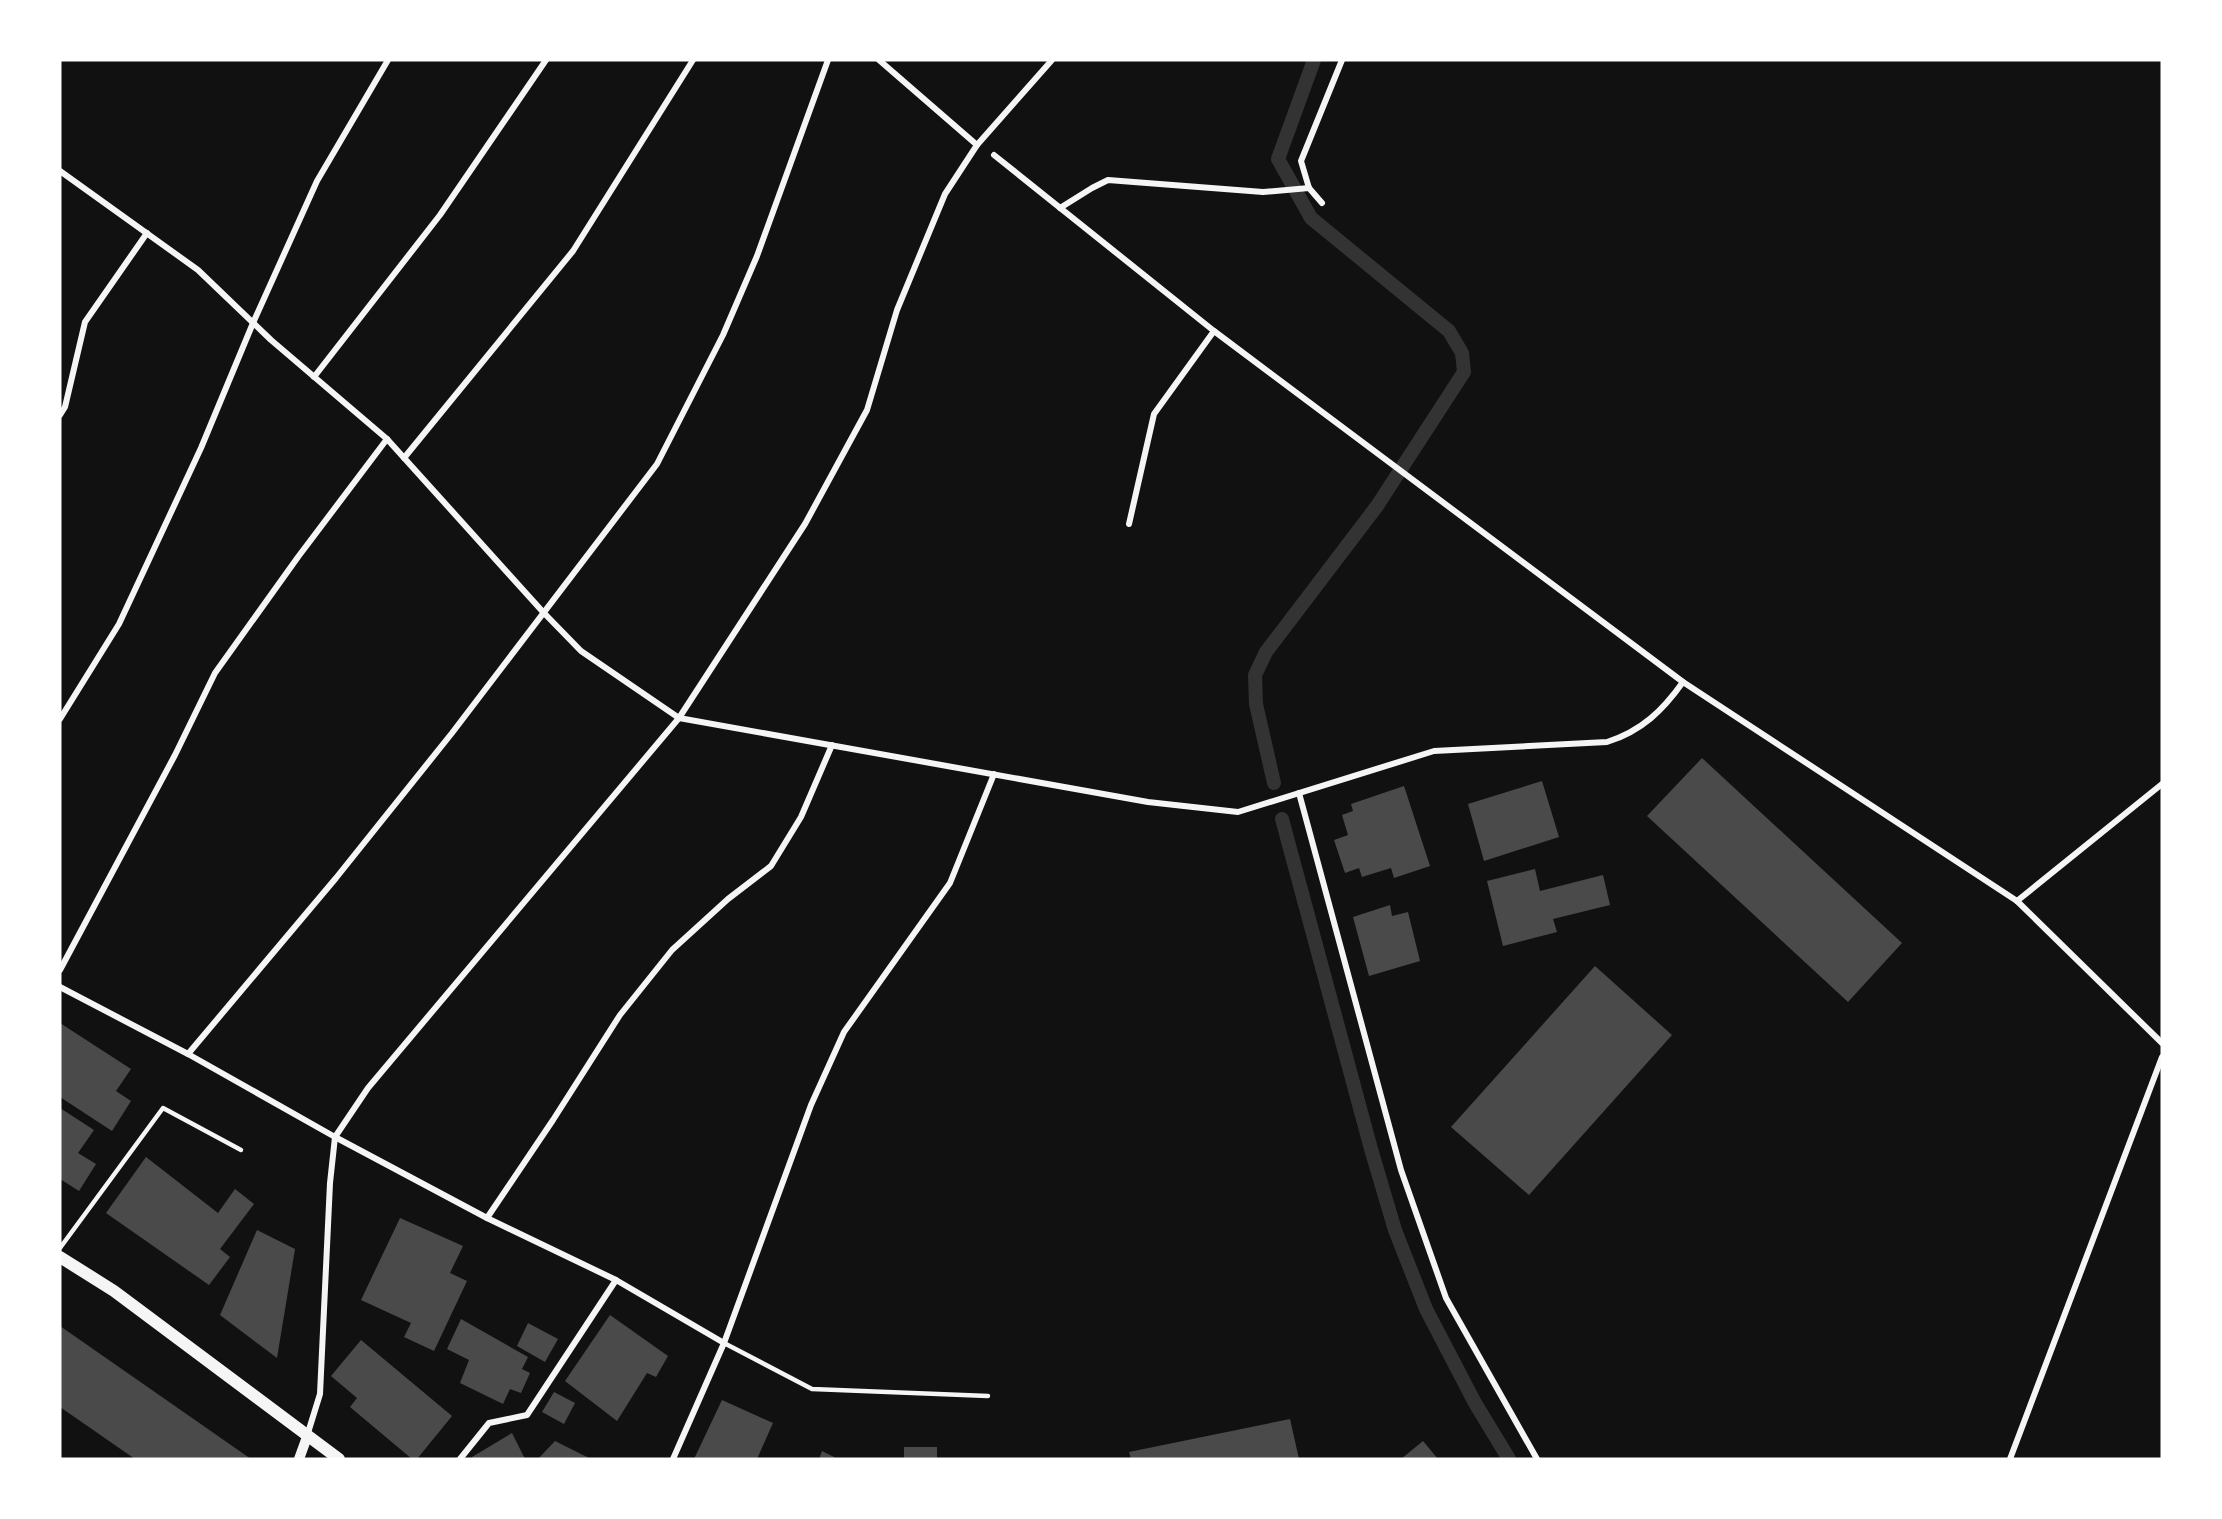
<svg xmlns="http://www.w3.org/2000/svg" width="2222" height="1519" viewBox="0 0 2222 1519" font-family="Rubik,sans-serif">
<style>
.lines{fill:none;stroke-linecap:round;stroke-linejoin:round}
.stream{stroke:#333;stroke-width:14}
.building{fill:#4a4a4a}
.service{stroke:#f5f5f5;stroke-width:4.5}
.minor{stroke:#f5f5f5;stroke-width:6}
.tertiary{stroke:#f5f5f5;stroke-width:10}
.secondary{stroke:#f5f5f5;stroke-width:12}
</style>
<rect width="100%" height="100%" fill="#111"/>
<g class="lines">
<g class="stream">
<polyline points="1274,783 1256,704 1255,675 1266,652 1377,506 1464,372 1462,353 1449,331 1311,218 1278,159 1314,60"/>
<polyline points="1282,819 1371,1149 1395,1230 1426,1309 1475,1403 1509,1459"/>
</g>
</g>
<g class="building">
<polygon points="1702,758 1902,943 1848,1002 1647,816"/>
<polygon points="1542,781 1559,837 1484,861 1468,804"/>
<polygon points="1404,786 1430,866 1394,878 1391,868 1362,877 1359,868 1345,873 1334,840 1348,835 1342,815 1353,811 1351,804"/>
<polygon points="1535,869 1540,891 1603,875 1610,905 1553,919 1557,932 1503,946 1487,881"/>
<polygon points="1390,905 1392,916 1408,912 1420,961 1369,976 1353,917"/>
<polygon points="1595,966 1672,1035 1529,1195 1451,1127"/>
<polygon points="60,1023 131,1069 116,1091 131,1101 112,1131 60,1097"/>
<polygon points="60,1108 94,1130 78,1153 96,1164 79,1191 60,1179"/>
<polygon points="146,1157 218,1213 235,1189 254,1204 220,1249 230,1257 209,1285 106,1213"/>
<polygon points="400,1218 463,1246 450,1273 467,1281 434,1351 404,1337 411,1323 361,1300"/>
<polygon points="257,1230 295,1249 277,1358 220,1315"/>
<polygon points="610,1315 668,1356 656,1377 647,1373 617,1421 565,1381"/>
<polygon points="461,1319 528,1357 522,1369 530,1373 521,1393 510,1389 503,1404 460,1383 469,1360 447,1349"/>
<polygon points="528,1323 558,1339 545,1362 517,1346"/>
<polygon points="60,1326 251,1459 135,1459 60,1407"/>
<polygon points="361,1340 452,1416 417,1459 412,1459 350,1407 357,1398 331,1376"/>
<polygon points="554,1392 575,1403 564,1424 542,1412"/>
<polygon points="722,1400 773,1423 757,1459 694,1459"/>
<polygon points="1290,1419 1299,1459 1131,1459 1129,1452"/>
<polygon points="512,1433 525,1459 471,1459 472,1457"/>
<polygon points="555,1441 591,1459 538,1459"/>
<polygon points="1423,1441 1438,1459 1401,1459"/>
<rect x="904" y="1447" width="33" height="12"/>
<polygon points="822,1451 838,1459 819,1459"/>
</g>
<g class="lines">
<g class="service">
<polyline points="60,1248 163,1108 241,1150"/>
<polyline points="724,1343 812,1389 988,1396"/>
</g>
<g class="minor">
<polyline points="879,60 977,145"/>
<polyline points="994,155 1214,331 1683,682 2017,901 2162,1043"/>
<path d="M60,171L198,270L271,340L387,439L543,612L581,651L679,718L1148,802L1238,812L1434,751L1607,742C1642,731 1663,710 1683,682"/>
<polyline points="1322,203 1309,188 1301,161 1342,60"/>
<polyline points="1060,208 1092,188 1108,180 1263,192 1309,188"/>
<polyline points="314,377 440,215 546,60"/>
<polyline points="60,415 65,407 85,322 147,233"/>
<polyline points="404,458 573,251 693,60"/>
<polyline points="1129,524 1154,414 1214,331"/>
<polyline points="60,719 119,624 201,448 253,323 317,181 388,60"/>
<polyline points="1299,793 1401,1170 1446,1298 1537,1459"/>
<polyline points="2017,901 2162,784"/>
<polyline points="60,970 175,755 215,673 298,557 387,439"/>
<polyline points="60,987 188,1054 335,1137 487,1218 616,1280 724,1343"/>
<polyline points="188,1054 336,878 452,733 657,464 723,335 757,256 828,60"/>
<polyline points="487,1218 553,1120 620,1015 672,950 728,899 771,866 801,817 832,745"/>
<polyline points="307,1436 320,1394 330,1183 335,1137 368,1088 679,718 805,524 867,410 897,310 945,194 977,145 1052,60"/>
<polyline points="460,1459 489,1423 527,1415 616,1280"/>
<polyline points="673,1459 724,1343 811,1105 844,1032 950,883 994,774"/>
<polyline points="2010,1459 2162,1057"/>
</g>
<polyline class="tertiary" points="299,1459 307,1437"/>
<polyline class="secondary" points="60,1257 114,1291 339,1459"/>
</g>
<rect width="2222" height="1519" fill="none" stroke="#ffffff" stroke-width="123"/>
</svg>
